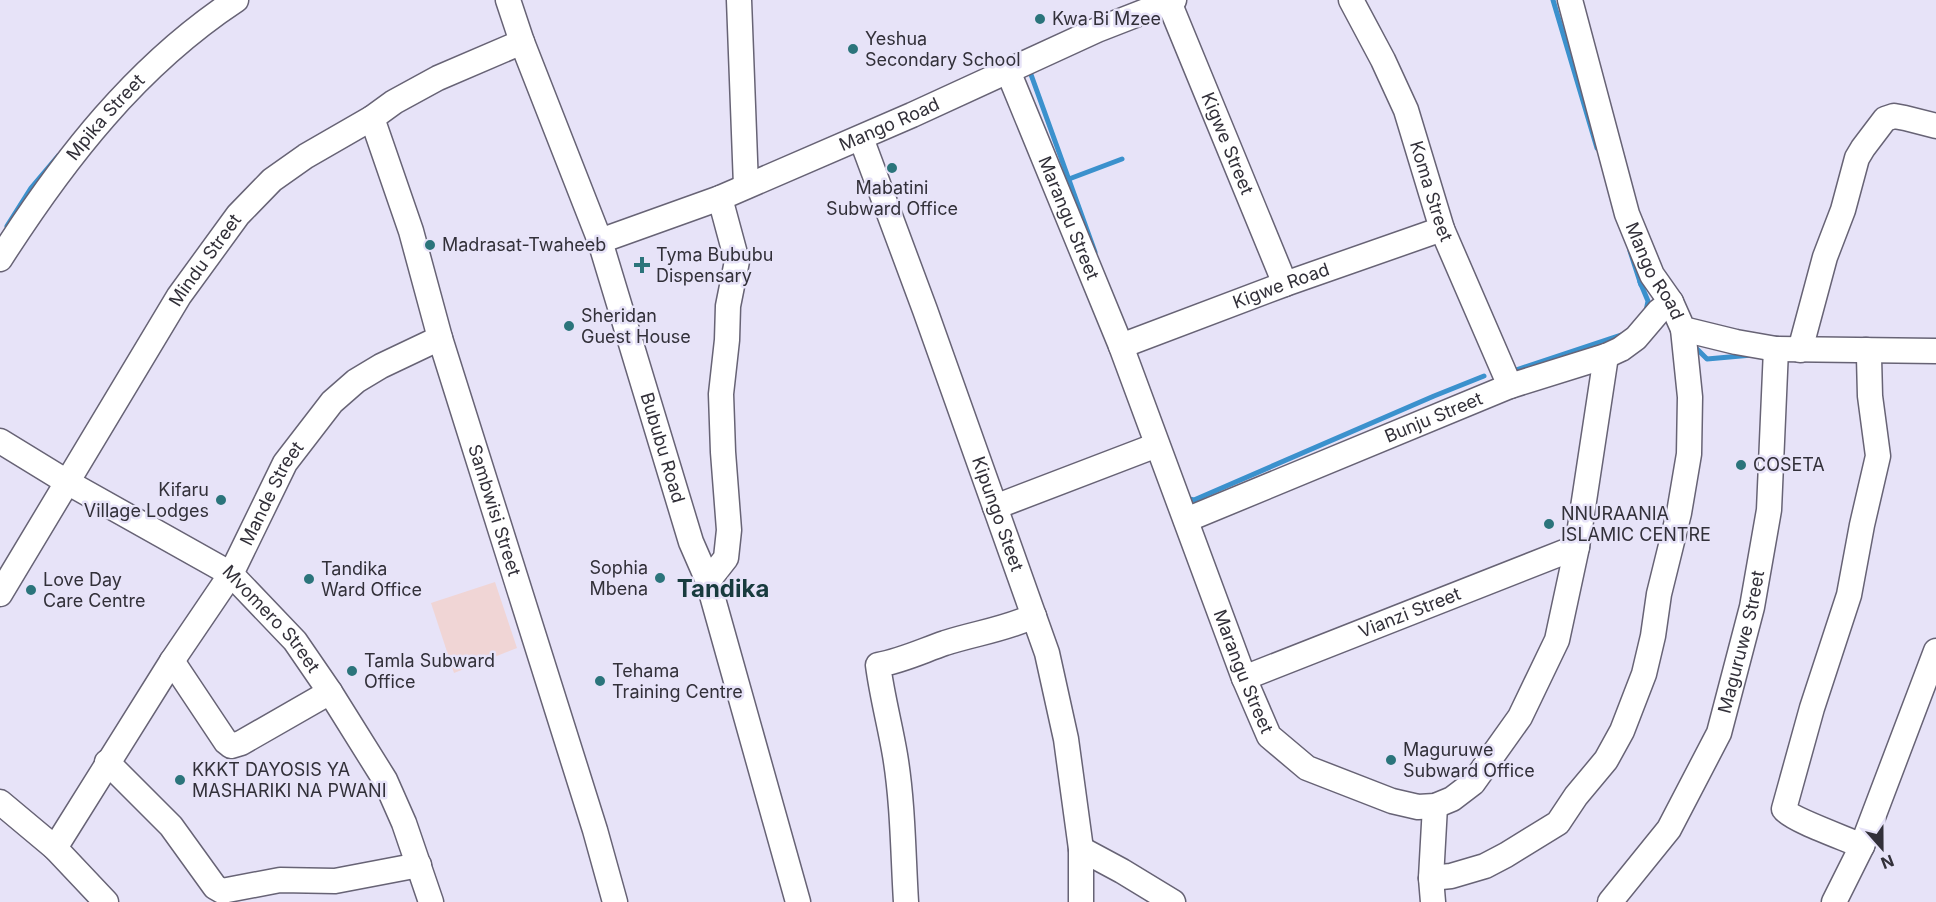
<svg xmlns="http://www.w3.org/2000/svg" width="1936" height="902" viewBox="0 0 1936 902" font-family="Inter,sans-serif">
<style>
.industrial{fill:#f0d5d5}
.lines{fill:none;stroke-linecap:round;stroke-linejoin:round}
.stream{stroke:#3b91cd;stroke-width:5}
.minor-casing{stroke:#676375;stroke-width:27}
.minor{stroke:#fff;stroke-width:24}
.poi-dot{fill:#2b747b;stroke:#e7e3f8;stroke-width:2}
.labels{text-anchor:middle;stroke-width:5;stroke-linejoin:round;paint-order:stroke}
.poi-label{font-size:18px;fill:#323039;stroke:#e7e3f8;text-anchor:start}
.street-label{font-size:18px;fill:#323039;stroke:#e7e3f8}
.district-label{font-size:24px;font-weight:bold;fill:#183b3e;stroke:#e7e3f8}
</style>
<rect width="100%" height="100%" fill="#e7e3f8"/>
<polygon class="industrial" points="495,582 517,648 454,673 431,603"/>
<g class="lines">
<g class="stream">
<polyline points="1553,0 1597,148"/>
<polyline points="1029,69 1095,252"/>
<polyline points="1069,179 1122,159"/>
<polyline points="7,226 31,188 58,156"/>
<polyline points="1630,251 1641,285"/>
<polyline points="1640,282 1648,301 1646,311"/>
<polyline points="1693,345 1707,359 1752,355"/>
<polyline points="1510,372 1624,334"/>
<polyline points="1185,498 1194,500 1434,396 1484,376"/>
</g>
<g class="minor-casing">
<g id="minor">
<path id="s1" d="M508,0L522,42L600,241L691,542L708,581L798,902"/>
<polyline points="739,0 746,186"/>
<path id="s2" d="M1351,0L1383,60L1406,110L1442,229L1510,386"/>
<path id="s3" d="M1570,0L1627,214L1652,275L1671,302L1683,329L1736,342L1776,349L1936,351"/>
<path id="s4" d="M1169,2L1285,284"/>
<path id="s5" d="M1008,71L1121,346L1244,678L1269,736L1307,768L1392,801L1418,807L1435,806L1452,799L1473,783L1520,717L1557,640L1577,547L1606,356"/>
<path id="s6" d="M372,118L411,231L440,338L595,830L615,902"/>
<path id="s7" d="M861,138L925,310L1047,653L1066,739L1081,849V902"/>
<path id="s8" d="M600,241L720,198L912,115L1097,30L1174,0"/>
<path id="s9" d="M0,259C64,159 136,66 236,0"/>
<path id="s10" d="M1121,346L1285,284L1442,229"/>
<polyline points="1800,350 1825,257 1843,210 1857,158 1863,148 1885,119 1894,116 1905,118 1936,126"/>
<path id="s11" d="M0,441L67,482L231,574L295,641L330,692L385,780L404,823L431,902"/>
<polyline points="995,507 1157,445"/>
<path id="s12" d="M1186,520L1510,386L1606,356L1621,349L1636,338L1659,311L1671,302"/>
<polyline points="708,581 726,558 729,530 723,452 721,394 727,340 728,306 737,261 720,198"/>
<path id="s13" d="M0,594L179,296L238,215L272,180L306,156L372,118L394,102L438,78L522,42"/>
<polyline points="172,661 226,742 231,746 241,743 330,692"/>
<path id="s14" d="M1244,678L1577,547"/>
<polyline points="107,762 171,826 215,887 222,891 280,880 335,881 419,865"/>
<polyline points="0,802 55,848 106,902"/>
<path d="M1862,846C1847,839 1790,819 1784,809L1812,708L1849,595L1862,525L1878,456L1870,396L1869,357L1866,350"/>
<path id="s15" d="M55,848L172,661L231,574L285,463L332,402L356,381L381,366L440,338"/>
<polyline points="1081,849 1122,871 1173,902"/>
<polyline points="1431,878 1451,876 1485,866 1506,855 1558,823 1576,796 1606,760 1622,731 1644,674 1653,636 1659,594 1679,513 1689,454 1690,397 1683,329"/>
<path d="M906,902C903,853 903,803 895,755C890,725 882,696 878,665C901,661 922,651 945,643C976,633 1003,630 1034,616"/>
<polyline points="1433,902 1431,878 1435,806"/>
<path id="s16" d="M1610,902L1669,829L1719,733L1752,607L1769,510L1776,349"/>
<polyline points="1834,902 1862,846 1936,651"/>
</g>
</g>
<use href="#minor" class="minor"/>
</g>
<g class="poi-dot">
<circle cx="1040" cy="19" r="6"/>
<circle cx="853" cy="49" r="6"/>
<circle cx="892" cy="168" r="6"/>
<circle cx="430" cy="245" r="6"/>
<path d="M639 256h6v6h6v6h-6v6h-6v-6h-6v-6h6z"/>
<circle cx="569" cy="326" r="6"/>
<circle cx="1741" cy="465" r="6"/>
<circle cx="221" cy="500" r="6"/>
<circle cx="1549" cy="524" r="6"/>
<circle cx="660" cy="578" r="6"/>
<circle cx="309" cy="579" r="6"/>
<circle cx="31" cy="590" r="6"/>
<circle cx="352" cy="671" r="6"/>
<circle cx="600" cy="681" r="6"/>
<circle cx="1391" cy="760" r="6"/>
<circle cx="180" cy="780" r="6"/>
</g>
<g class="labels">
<g class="poi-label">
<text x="1052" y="25">Kwa Bi Mzee</text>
<text x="865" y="45">Yeshua<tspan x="865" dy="21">Secondary School</tspan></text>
<text x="892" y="194" text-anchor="middle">Mabatini<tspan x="892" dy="21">Subward Office</tspan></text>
<text x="442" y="251">Madrasat-Twaheeb</text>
<text x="656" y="261">Tyma Bububu<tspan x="656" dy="21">Dispensary</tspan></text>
<text x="581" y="322">Sheridan<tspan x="581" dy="21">Guest House</tspan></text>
<text x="1753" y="471">COSETA</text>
<text x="209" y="496" text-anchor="end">Kifaru<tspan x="209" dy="21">Village Lodges</tspan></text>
<text x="1561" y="520">NNURAANIA<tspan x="1561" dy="21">ISLAMIC CENTRE</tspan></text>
<text x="648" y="574" text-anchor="end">Sophia<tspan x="648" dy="21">Mbena</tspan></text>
<text x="321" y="575">Tandika<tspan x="321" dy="21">Ward Office</tspan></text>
<text x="43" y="586">Love Day<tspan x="43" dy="21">Care Centre</tspan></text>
<text x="364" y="667">Tamla Subward<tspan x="364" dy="21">Office</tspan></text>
<text x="612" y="677">Tehama<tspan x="612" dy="21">Training Centre</tspan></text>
<text x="1403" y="756">Maguruwe<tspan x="1403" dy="21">Subward Office</tspan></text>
<text x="192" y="776">KKKT DAYOSIS YA<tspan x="192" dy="21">MASHARIKI NA PWANI</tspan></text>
</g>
<g class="street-label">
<text dy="6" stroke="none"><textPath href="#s9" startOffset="177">Mpika Street</textPath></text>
<text dy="6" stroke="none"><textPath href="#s8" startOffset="312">Mango Road</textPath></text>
<text dy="6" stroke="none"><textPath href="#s4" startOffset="153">Kigwe Street</textPath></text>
<text dy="6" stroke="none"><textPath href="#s2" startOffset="208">Koma Street</textPath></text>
<text dy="6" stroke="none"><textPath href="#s5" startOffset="159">Marangu Street</textPath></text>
<text dy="6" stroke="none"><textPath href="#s13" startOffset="392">Mindu Street</textPath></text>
<text dy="6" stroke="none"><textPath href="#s3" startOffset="285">Mango Road</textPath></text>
<text dy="6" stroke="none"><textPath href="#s10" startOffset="171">Kigwe Road</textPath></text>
<text dy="6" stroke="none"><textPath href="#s12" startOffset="268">Bunju Street</textPath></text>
<text dy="6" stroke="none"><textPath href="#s1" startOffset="474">Bububu Road</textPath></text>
<text dy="6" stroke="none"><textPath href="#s15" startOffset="416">Mande Street</textPath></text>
<text dy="6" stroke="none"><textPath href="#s6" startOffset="411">Sambwisi Street</textPath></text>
<text dy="6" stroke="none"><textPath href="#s7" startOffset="400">Kipungo Steet</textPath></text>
<text dy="6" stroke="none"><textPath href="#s14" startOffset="178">Vianzi Street</textPath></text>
<text dy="6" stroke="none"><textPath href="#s11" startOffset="327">Mvomero Street</textPath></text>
<text dy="6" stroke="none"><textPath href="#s16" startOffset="296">Maguruwe Street</textPath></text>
<text dy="6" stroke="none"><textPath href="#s5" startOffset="645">Marangu Street</textPath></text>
</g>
<g class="district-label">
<text x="723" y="597">Tandika</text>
</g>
</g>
<g transform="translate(1882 848) rotate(159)" stroke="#e7e3f8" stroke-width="4.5" paint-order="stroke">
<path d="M0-4.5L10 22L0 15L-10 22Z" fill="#323039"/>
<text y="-9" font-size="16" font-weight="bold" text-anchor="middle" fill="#323039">N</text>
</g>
</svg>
